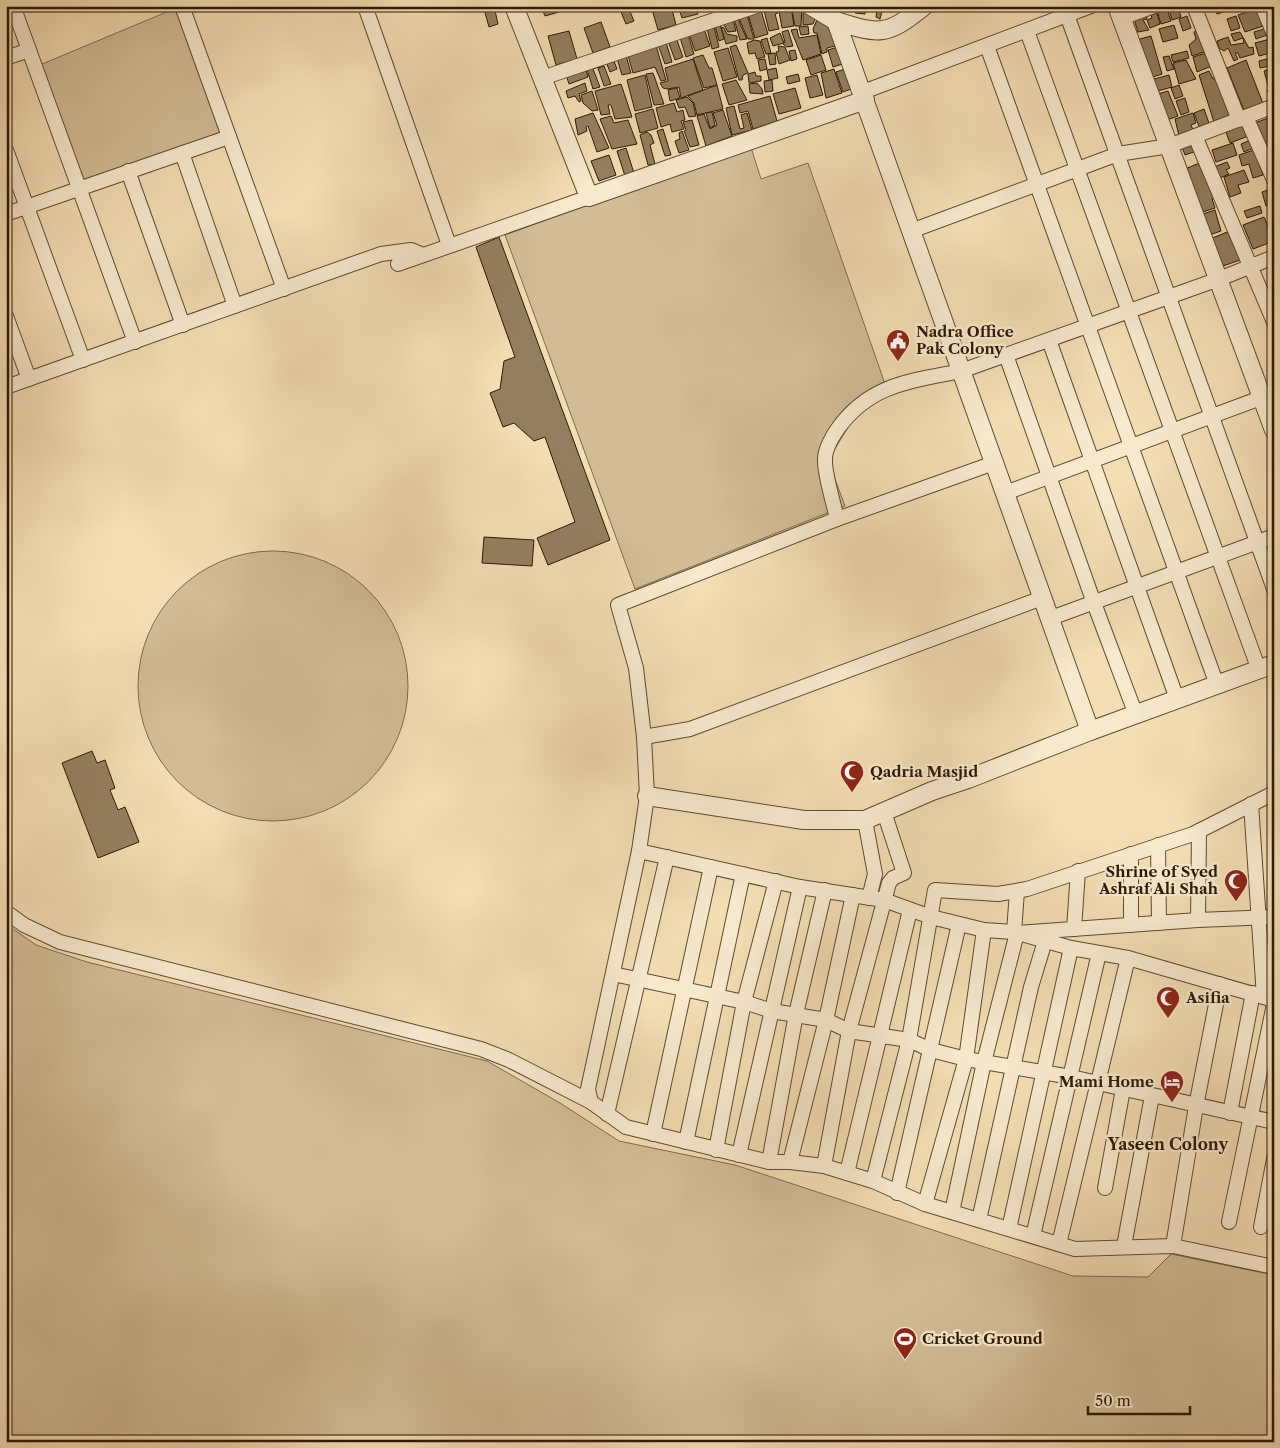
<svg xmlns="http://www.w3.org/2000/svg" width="1280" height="1448" viewBox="0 0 1280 1448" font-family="'Libre Caslon Text',serif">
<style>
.green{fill:#d1bc95;stroke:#7e6a4c}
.building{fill:#937f5f;stroke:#2c1903}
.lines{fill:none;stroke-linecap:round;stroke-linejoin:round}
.minor-casing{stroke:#5e4a2f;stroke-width:16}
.tertiary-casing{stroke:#5e4a2f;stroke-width:20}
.minor{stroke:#f7e9ce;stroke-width:14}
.tertiary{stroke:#f7e9ce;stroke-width:18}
.labels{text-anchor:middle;stroke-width:4.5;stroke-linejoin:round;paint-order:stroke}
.poi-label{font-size:15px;font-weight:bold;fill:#2c1903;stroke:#f7e9ce;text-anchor:start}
.neighbourhood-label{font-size:16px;font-weight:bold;fill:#2c1903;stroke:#f7e9ce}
</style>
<rect width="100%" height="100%" fill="#f3ddb3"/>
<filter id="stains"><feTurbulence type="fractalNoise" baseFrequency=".004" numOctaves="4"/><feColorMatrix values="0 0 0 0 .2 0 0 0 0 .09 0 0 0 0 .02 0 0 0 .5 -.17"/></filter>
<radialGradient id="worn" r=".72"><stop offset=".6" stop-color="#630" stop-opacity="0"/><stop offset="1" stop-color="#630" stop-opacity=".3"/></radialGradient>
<g class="green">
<polygon points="181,6 229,137 80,188 35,67"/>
<polygon points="750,144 761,179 808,163 885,384 855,416 828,460 845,506 635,589 505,235"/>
<circle cx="273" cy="686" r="135"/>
<polygon points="6,924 36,945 87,962 487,1061 560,1103 619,1141 735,1165 1073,1276 1148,1277 1171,1254 1274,1275 1274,1442 6,1442"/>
</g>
<g class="building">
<polygon points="494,6 498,24 489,27 484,9"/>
<polygon points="550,6 557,6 559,12 545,16 542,9"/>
<polygon points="651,6 671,6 676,25 658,30"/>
<polygon points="678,6 696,6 698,14 682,18"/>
<polygon points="763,6 777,6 778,13 775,14 779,29 769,31"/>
<polygon points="778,6 791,6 794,26 782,28"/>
<polygon points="791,6 802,6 801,26 795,26"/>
<polygon points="856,6 866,6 865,14 855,13"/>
<polygon points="873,6 883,7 880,19 876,17 877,10 873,9"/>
<polygon points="1166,6 1171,21 1161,24 1156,7"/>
<polygon points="1168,6 1178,6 1181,17 1172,20"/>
<polygon points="1230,6 1231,10 1217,14 1215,7"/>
<polygon points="760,7 768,34 755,38 747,11"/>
<polygon points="1155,7 1160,24 1150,28 1147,20 1152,18 1149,9"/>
<polygon points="803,8 818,12 813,24 803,25"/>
<polygon points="629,9 634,21 626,24 621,12"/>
<polygon points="1256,9 1263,26 1245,32 1238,15"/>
<polygon points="746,11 754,39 748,39 737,14"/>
<polygon points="1145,11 1147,19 1143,20 1149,30 1138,32 1133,16"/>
<polygon points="820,13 843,44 827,48 827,52 822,54 817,33 814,33 813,29"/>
<polygon points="737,14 740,24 747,39 740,40 733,15"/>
<polygon points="732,16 736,31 728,32 721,20"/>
<polygon points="1187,16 1191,28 1183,31 1179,19"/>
<polygon points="1236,16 1240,28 1231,31 1227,19"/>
<polygon points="719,20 724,39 719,41 714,22"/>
<polygon points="601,22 610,47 593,53 584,28"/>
<polygon points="713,23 719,47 712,49 706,24"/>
<polygon points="1174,25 1178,38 1163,42 1159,29"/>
<polygon points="703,26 710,46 695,51 688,31"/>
<polygon points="808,26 809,34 801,35 799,27"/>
<polygon points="721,27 724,28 727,34 737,36 737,41 726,44"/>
<polygon points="1203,28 1213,49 1192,56 1189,45 1196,39 1194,32"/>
<polygon points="797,29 799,38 817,35 821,54 803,60 791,30"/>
<polygon points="1264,29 1267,35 1256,39 1254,32"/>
<polygon points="788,30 793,46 787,47 783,44 785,42 782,32"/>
<polygon points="569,31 577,59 556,65 548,36"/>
<polygon points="687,31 694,54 686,57 679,34"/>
<polygon points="1240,32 1249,48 1253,47 1254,54 1240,58 1238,53 1235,53 1238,59 1234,61 1228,48 1224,51 1219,48 1217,41 1228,37 1231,45 1244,43 1243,38 1234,41 1231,34"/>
<polygon points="780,33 784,43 773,46 770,38"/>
<polygon points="675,35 683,57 675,60 667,38"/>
<polygon points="1151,36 1162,74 1147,79 1136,40"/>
<polygon points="767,38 771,53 766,54 761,40"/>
<polygon points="1274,38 1274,52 1259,56 1255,43"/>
<polygon points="665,39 672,62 665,64 657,42"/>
<polygon points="754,40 760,41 765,57 757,59 755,53 749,54 747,43"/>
<polygon points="655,42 666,80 661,81 655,67 633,73 627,52"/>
<polygon points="736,45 748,73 743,75 742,80 739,80 730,47"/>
<polygon points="844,45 849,62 833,67 828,50"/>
<polygon points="778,46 785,47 790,60 779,64 776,52 779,51"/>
<polygon points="728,48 737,77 723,81 714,52"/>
<polygon points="795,50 797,59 791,61 789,51"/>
<polygon points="1187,51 1189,58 1173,62 1171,55"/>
<polygon points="1213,51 1212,69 1209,67 1197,72 1193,57"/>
<polygon points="625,52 631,73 622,75 616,55"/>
<polygon points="775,53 776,64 770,65 768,54"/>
<polygon points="703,55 709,68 712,68 717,85 704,88 693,58"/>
<polygon points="821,55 826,70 811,75 806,60"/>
<polygon points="612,56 617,69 610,72 605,59"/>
<polygon points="1169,56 1174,69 1167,71 1163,57"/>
<polygon points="1274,57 1274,65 1260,68 1259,61"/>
<polygon points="693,59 703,90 681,98 679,87 667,89 663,88 660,83 668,81 665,68"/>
<polygon points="765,59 767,69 760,71 758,60"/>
<polygon points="602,60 604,65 593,69 600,87 593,89 586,66"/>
<polygon points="1186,60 1196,79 1179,84 1173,63"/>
<polygon points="1246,60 1264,106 1245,113 1227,68"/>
<polygon points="585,66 588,77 569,84 565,72"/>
<polygon points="604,66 611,84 604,86 598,68"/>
<polygon points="776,68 778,78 769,80 767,70"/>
<polygon points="848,68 854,88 843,92 836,72"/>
<polygon points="834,69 842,93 826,98 821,73"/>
<polygon points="1271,69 1274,88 1269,89 1264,71"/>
<polygon points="1209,71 1213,79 1225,75 1237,114 1214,122 1199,75"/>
<polygon points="755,72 756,76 761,76 761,81 749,83 748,74"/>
<polygon points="653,73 664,104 654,105 646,74"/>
<polygon points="798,74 800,81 788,84 786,77"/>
<polygon points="645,75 652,107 635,111 627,80"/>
<polygon points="817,75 823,95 810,98 805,78"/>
<polygon points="1169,75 1172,87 1154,92 1151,80"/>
<polygon points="736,80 747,100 729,105 722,84"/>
<polygon points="772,80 773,91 765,92 764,81"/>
<polygon points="585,83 587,91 579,94 581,101 579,102 575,96 568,98 566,91"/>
<polygon points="757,83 762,89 763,94 750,93 749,84"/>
<polygon points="621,84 632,117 615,119 611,105 608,105 610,114 601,115 595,91"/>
<polygon points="717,85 723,109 697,115 694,103 688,96"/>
<polygon points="1179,85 1183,96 1175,99 1171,88"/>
<polygon points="677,88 680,98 670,101 668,90"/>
<polygon points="795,88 801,108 779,114 773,94"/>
<polygon points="1274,89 1274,102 1272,102 1267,90"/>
<polygon points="592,91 598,110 592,111 583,103 581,95"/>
<polygon points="1168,91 1178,116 1167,120 1158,94"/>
<polygon points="770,96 777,121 753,129 748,111 740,113 738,105"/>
<polygon points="687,97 693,103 696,116 689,117 685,107 679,108 676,100"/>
<polygon points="1185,98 1189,112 1181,115 1176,101"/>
<polygon points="674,103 677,112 683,110 685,120 681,121 684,129 672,132 670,124 661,127 656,108"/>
<polygon points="734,106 740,129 744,128 741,115 747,113 752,130 732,135 726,108"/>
<polygon points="653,109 658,128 640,133 635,114"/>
<polygon points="1204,109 1210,126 1200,129 1194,113"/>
<polygon points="723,110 732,136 706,146 697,116 704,114 710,129 717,125 713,113"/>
<polygon points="712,112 715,125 710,128 706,113"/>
<polygon points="1274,112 1274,127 1267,113"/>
<polygon points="593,113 609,148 597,152 588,126 586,127 587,131 578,135 575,119"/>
<polygon points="1193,113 1196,123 1191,125 1194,132 1179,136 1175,119"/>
<polygon points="611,116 614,123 628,120 637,144 612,149 600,119"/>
<polygon points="1249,118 1254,134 1230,143 1224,127"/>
<polygon points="1268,118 1274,131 1274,152 1269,154 1255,123"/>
<polygon points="692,120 699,145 690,147 684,131 686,130 683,122"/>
<polygon points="663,129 671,155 665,156 657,131"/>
<polygon points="682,131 689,150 679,153 675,141 680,139 679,133"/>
<polygon points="647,132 651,135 654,143 650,145 655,164 648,165 640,135"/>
<polygon points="1260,136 1263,144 1244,152 1241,144"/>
<polygon points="1179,139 1205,148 1185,155"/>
<polygon points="1233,143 1237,155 1216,162 1212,150"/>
<polygon points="626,148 634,173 625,176 617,151"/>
<polygon points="1260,148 1258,160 1263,175 1253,178 1249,164 1242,166 1239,155"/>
<polygon points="609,155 616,175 599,181 591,161"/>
<polygon points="1209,159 1226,194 1212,199 1215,208 1203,212 1185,169"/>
<polygon points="1227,162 1230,168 1226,170 1229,174 1220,178 1214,167"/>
<polygon points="1244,170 1249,182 1238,185 1241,193 1230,197 1224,177"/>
<polygon points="1274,188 1274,203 1266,206 1262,192"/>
<polygon points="1260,206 1262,213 1247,218 1244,211"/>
<polygon points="1215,210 1221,231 1209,235 1203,214"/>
<polygon points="1264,217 1274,241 1253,249 1243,225"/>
<polygon points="1232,230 1243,259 1220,267 1210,239"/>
<polygon points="499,237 610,540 548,565 537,538 575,522 545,437 534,441 514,423 503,427 490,393 500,389 504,361 515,357 476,247"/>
<polygon points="484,537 534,540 532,566 482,563"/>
<polygon points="92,751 97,763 105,760 115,788 110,790 118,810 125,807 139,842 98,858 62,763"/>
</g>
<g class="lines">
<g class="minor-casing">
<g id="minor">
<polyline points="13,6 135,342"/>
<polyline points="182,6 284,289"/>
<polyline points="365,6 449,245"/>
<polyline points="1194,6 1239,120"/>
<polyline points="1262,6 1274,34"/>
<polyline points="1067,15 1274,589"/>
<polyline points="1122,18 1154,6"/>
<polyline points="1027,31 1259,670"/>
<polyline points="987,46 1217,685"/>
<polyline points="6,58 29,50"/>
<polyline points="542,78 756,6"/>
<polyline points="863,92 1091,6"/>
<polyline points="1246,117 1274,180"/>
<polyline points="1195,136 1274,322"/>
<polyline points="6,150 83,360"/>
<polyline points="182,153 235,306"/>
<polyline points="128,171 183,325"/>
<polyline points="6,214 229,137"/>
<polyline points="911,231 1118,154 1169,146 1274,106"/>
<polyline points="398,264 589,197"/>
<polyline points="6,316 29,379"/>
<polyline points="1049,340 1177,699"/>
<polyline points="1006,355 1094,603 1136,715"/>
<polyline points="6,387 381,254 411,250 423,255"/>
<polyline points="994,463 837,519 618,605 636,668 644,737 647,796 639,851 588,1089 591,1102 626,1127 769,1162 790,1162 824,1166 873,1181 925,1204 1075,1249 1173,1246 1274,1267"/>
<polyline points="1005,493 1274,393"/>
<path d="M837,519C834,504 824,473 825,459C825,449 833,435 839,427C871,384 911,381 961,371L1219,279L1274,257"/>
<polyline points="1051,618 1274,536"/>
<polyline points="644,737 690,729 1042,598"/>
<polyline points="1251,804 1264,997"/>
<polyline points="865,820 875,874 869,898"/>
<polyline points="1158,845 1159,923"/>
<polyline points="639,851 800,887 884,900 931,917 984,930 1014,932 1071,948 1128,958 1274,1000"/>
<polyline points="1131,854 1131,925"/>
<polyline points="6,912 24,925 60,942 481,1049 509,1060 591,1102"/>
<polyline points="1198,920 1199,831"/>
<polyline points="1074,929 1078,871"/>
<polyline points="1014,932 1017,891"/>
<polyline points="613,974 744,1002 772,1011 826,1020 849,1031 909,1040 931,1050 966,1059 1071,1077 1274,1122"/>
<polyline points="1230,1113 1253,993"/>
<polyline points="607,1114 667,857"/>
<polyline points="653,1134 711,867"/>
<polyline points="686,1142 743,874"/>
<polyline points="716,1150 744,1002 776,881"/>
<polyline points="739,1155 800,887"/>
<polyline points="769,1162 796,1014 825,890"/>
<polyline points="790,1162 826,1020 853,895"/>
<polyline points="824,1166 849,1031 889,883 893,878 904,873 884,812"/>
<polyline points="847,1173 910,910"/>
<polyline points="873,1181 909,1040 935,890 998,894 1027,889 1193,834 1274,793"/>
<polyline points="1105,1188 1123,1089"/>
<polyline points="897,1193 959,924"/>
<polyline points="925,1204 966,1059 984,930"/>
<polyline points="952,1212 984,1062 1017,933 1198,920 1274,917"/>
<polyline points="979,1220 1031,987 1045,941"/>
<polyline points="1229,1222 1274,1004"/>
<polyline points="1261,1227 1274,1159"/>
<polyline points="1009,1229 1071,948"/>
<polyline points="1033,1236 1099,953"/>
<polyline points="1059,1244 1128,958"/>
<polyline points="1124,1246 1152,1096"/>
<polyline points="1173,1246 1196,1106 1220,984"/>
</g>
</g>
<g class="tertiary-casing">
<g id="tertiary">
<polyline points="514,6 589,197 865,100"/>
<polyline points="811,6 836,21 1090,731"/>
<polyline points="1117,6 1274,430"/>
<path d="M836,21C880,35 887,36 924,6"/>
<polyline points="647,796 804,820 865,820 932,791 968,779 1090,731 1274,664"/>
</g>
</g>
<use href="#minor" class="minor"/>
<use href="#tertiary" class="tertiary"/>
</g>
<defs>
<g id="civic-pin" transform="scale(1.25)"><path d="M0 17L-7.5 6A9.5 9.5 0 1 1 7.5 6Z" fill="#8f2418" stroke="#f7e9ce"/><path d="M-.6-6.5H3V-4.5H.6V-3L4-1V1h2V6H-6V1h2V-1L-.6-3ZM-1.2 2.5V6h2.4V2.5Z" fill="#fff"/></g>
<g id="mosque-pin" transform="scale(1.25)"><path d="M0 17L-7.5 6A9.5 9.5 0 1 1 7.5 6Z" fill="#8f2418" stroke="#f7e9ce"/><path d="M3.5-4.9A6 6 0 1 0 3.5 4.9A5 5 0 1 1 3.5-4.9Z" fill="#fff"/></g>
<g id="hotel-pin" transform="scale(1.25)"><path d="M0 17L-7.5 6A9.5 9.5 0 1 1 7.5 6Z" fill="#8f2418" stroke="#f7e9ce"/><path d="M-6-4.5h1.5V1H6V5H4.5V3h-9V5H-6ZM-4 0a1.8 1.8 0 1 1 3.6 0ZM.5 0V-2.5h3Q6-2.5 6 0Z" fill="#fff"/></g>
<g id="stadium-pin" transform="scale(1.25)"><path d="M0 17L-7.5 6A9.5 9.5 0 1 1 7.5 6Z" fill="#8f2418" stroke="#f7e9ce"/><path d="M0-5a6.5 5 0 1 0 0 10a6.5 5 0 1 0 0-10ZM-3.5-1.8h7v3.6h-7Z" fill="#fff"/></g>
</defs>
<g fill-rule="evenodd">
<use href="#civic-pin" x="898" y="341"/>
<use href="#mosque-pin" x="852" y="772"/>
<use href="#mosque-pin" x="1236" y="881"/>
<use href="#mosque-pin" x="1168" y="998"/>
<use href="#hotel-pin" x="1172" y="1082"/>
<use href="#stadium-pin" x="905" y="1339"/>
</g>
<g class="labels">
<g class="poi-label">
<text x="916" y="337">Nadra Office<tspan x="916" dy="17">Pak Colony</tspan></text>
<text x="870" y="777">Qadria Masjid</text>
<text x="1218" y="877" text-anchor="end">Shrine of Syed<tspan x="1218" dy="17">Ashraf Ali Shah</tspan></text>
<text x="1186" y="1003">Asifia</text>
<text x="1154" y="1087" text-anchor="end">Mami Home</text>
<text x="922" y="1344">Cricket Ground</text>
</g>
<g class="neighbourhood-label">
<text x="1168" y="1150">Yaseen Colony</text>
</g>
</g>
<rect width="1280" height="1448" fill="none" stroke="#f3ddb3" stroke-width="25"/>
<rect x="8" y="8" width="1265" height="1433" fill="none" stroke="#2c1903" stroke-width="2.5"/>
<rect x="12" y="12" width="1255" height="1423" fill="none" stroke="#2c1903"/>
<path d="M1088 1406v8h102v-8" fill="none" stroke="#2c1903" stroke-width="2.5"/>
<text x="1095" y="1406" font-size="15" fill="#2c1903" stroke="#f7e9ce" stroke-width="4" paint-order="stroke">50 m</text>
<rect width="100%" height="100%" filter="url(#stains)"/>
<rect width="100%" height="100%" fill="url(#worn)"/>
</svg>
